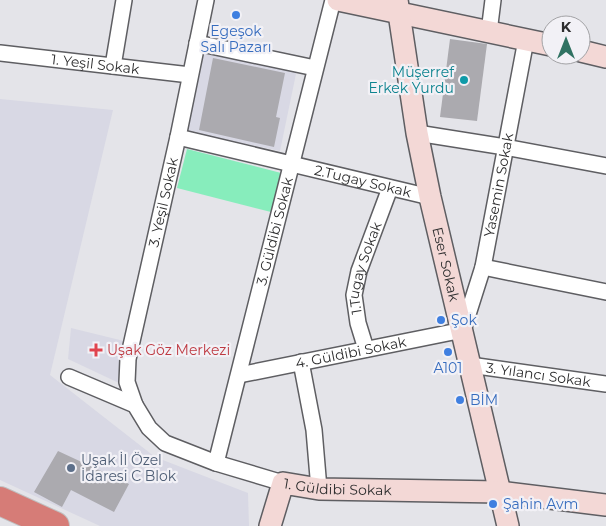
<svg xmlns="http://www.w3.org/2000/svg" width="606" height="526" viewBox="0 0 606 526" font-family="Montserrat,sans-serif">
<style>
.built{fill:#d8d8e4}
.green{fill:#87edbc}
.building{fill:#abaaaf}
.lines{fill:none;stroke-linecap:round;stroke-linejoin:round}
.street-casing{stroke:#5e5e62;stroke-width:18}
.secondary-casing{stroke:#5e5e62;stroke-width:24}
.highway-casing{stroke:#c0c0c0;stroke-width:30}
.street{stroke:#fff;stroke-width:15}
.secondary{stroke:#f3d8d6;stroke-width:21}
.highway{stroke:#d67c77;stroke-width:28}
.shop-dot{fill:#3f7fe0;stroke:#f2f1f6;stroke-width:2}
.culture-dot{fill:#0f9aa8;stroke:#f2f1f6;stroke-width:2}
.health-dot{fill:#e0444e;stroke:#f2f1f6;stroke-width:2}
.service-dot{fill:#5c6f8a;stroke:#f2f1f6;stroke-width:2}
.labels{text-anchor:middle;stroke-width:4.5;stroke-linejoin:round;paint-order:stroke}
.shop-label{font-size:14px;fill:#366cbe;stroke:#f2f1f6;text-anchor:start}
.street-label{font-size:14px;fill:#2d2d2e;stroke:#f2f1f6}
.culture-label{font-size:14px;fill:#0d838f;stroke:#f2f1f6;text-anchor:end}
.health-label{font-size:14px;fill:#be3a42;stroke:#f2f1f6;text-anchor:start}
.service-label{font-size:14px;fill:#4e5e75;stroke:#f2f1f6;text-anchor:start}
</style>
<rect width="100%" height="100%" fill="#e4e4e9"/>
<g class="built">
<polygon points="202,49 297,69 280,151 185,131"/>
<polygon points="0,99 113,110 50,375 155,457 248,493 249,526 100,526 0,480"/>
<polygon points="71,328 124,341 119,383 68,359"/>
</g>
<polygon class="green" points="187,149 285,174 275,213 177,188"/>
<g class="building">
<polygon points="450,39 487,44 477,121 440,117"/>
<polygon points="213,58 285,73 276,117 280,118 274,147 199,130"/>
<polygon points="58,451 129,484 114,512 71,490 62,507 34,492"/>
</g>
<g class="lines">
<g class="street-casing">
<g id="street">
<polyline points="489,32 493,0"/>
<polyline points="197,43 315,68"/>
<path id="s1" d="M0,53L190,75"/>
<polyline points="113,66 124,0"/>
<polyline points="417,133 505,147 606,166"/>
<path id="s2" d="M178,137L430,197"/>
<polyline points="483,267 606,292"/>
<path id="s3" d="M366,349L358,323L354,295L359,271L390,188"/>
<polyline points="301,362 314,430 319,489"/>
<path id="s4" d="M470,365L606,384"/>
<path id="s5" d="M239,375L463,330L483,267L526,40"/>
<polyline points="69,377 135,405 149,428 165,443 216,463 283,483"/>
<path id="s6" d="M135,405L127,382L128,359L178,137L206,0"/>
<path id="s7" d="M216,463L333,0"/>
</g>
</g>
<g class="secondary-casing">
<g id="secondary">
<polyline points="338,0 551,45"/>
<path id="s8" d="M397,0L417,133L430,197L508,526"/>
<polyline points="581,51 606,57"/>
<path id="s9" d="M270,526L283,483L319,489L500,492L606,505"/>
</g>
</g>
<g class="highway-casing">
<polyline id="highway" points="0,501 55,526"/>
</g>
<use href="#street" class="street"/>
<use href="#secondary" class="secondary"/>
<use href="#highway" class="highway"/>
</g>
<g class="shop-dot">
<circle cx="236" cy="15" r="5"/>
<circle cx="441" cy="320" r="5"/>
<circle cx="448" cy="352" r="5"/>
<circle cx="460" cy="400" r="5"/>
<circle cx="493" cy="504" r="5"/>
</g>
<circle class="culture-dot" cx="464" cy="80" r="5"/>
<path class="health-dot" d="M93.5 342.5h5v5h5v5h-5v5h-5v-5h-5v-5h5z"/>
<circle class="service-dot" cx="71" cy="468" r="5"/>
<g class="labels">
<g class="shop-label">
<text x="236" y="36" text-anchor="middle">Egeşok<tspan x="236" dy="16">Salı Pazarı</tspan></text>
<text x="451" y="325">Şok</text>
<text x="448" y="373" text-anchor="middle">A101</text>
<text x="470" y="405">BİM</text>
<text x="503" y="509">Şahin Avm</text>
</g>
<g class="street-label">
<text dy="5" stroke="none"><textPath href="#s1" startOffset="96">1. Yeşil Sokak</textPath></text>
<text dy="5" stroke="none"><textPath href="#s2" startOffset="190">2.Tugay Sokak</textPath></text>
<text dy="5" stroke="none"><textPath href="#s5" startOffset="378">Yasemin Sokak</textPath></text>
<text dy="5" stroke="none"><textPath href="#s6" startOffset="208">3. Yeşil Sokak</textPath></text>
<text dy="5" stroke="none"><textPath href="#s7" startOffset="239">3. Güldibi Sokak</textPath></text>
<text dy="5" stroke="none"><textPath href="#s8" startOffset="269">Eser Sokak</textPath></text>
<text dy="5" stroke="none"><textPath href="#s3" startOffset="84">1.Tugay Sokak</textPath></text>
<text dy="5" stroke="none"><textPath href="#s5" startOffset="114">4. Güldibi Sokak</textPath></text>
<text dy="5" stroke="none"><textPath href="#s4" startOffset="69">3. Yılancı Sokak</textPath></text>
<text dy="5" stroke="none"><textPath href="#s9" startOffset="100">1. Güldibi Sokak</textPath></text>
</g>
<g class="culture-label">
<text x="454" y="77">Müşerref<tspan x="454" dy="16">Erkek Yurdu</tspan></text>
</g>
<g class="health-label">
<text x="107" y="355">Uşak Göz Merkezi</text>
</g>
<g class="service-label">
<text x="81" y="465">Uşak İl Özel<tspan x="81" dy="16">İdaresi C Blok</tspan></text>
</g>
</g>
<g transform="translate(566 40)"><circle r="24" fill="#f2f1f6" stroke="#a3a3a6"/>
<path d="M0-4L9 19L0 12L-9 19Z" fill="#307262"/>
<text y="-8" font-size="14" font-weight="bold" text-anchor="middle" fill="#2d2d2e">K</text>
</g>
</svg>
